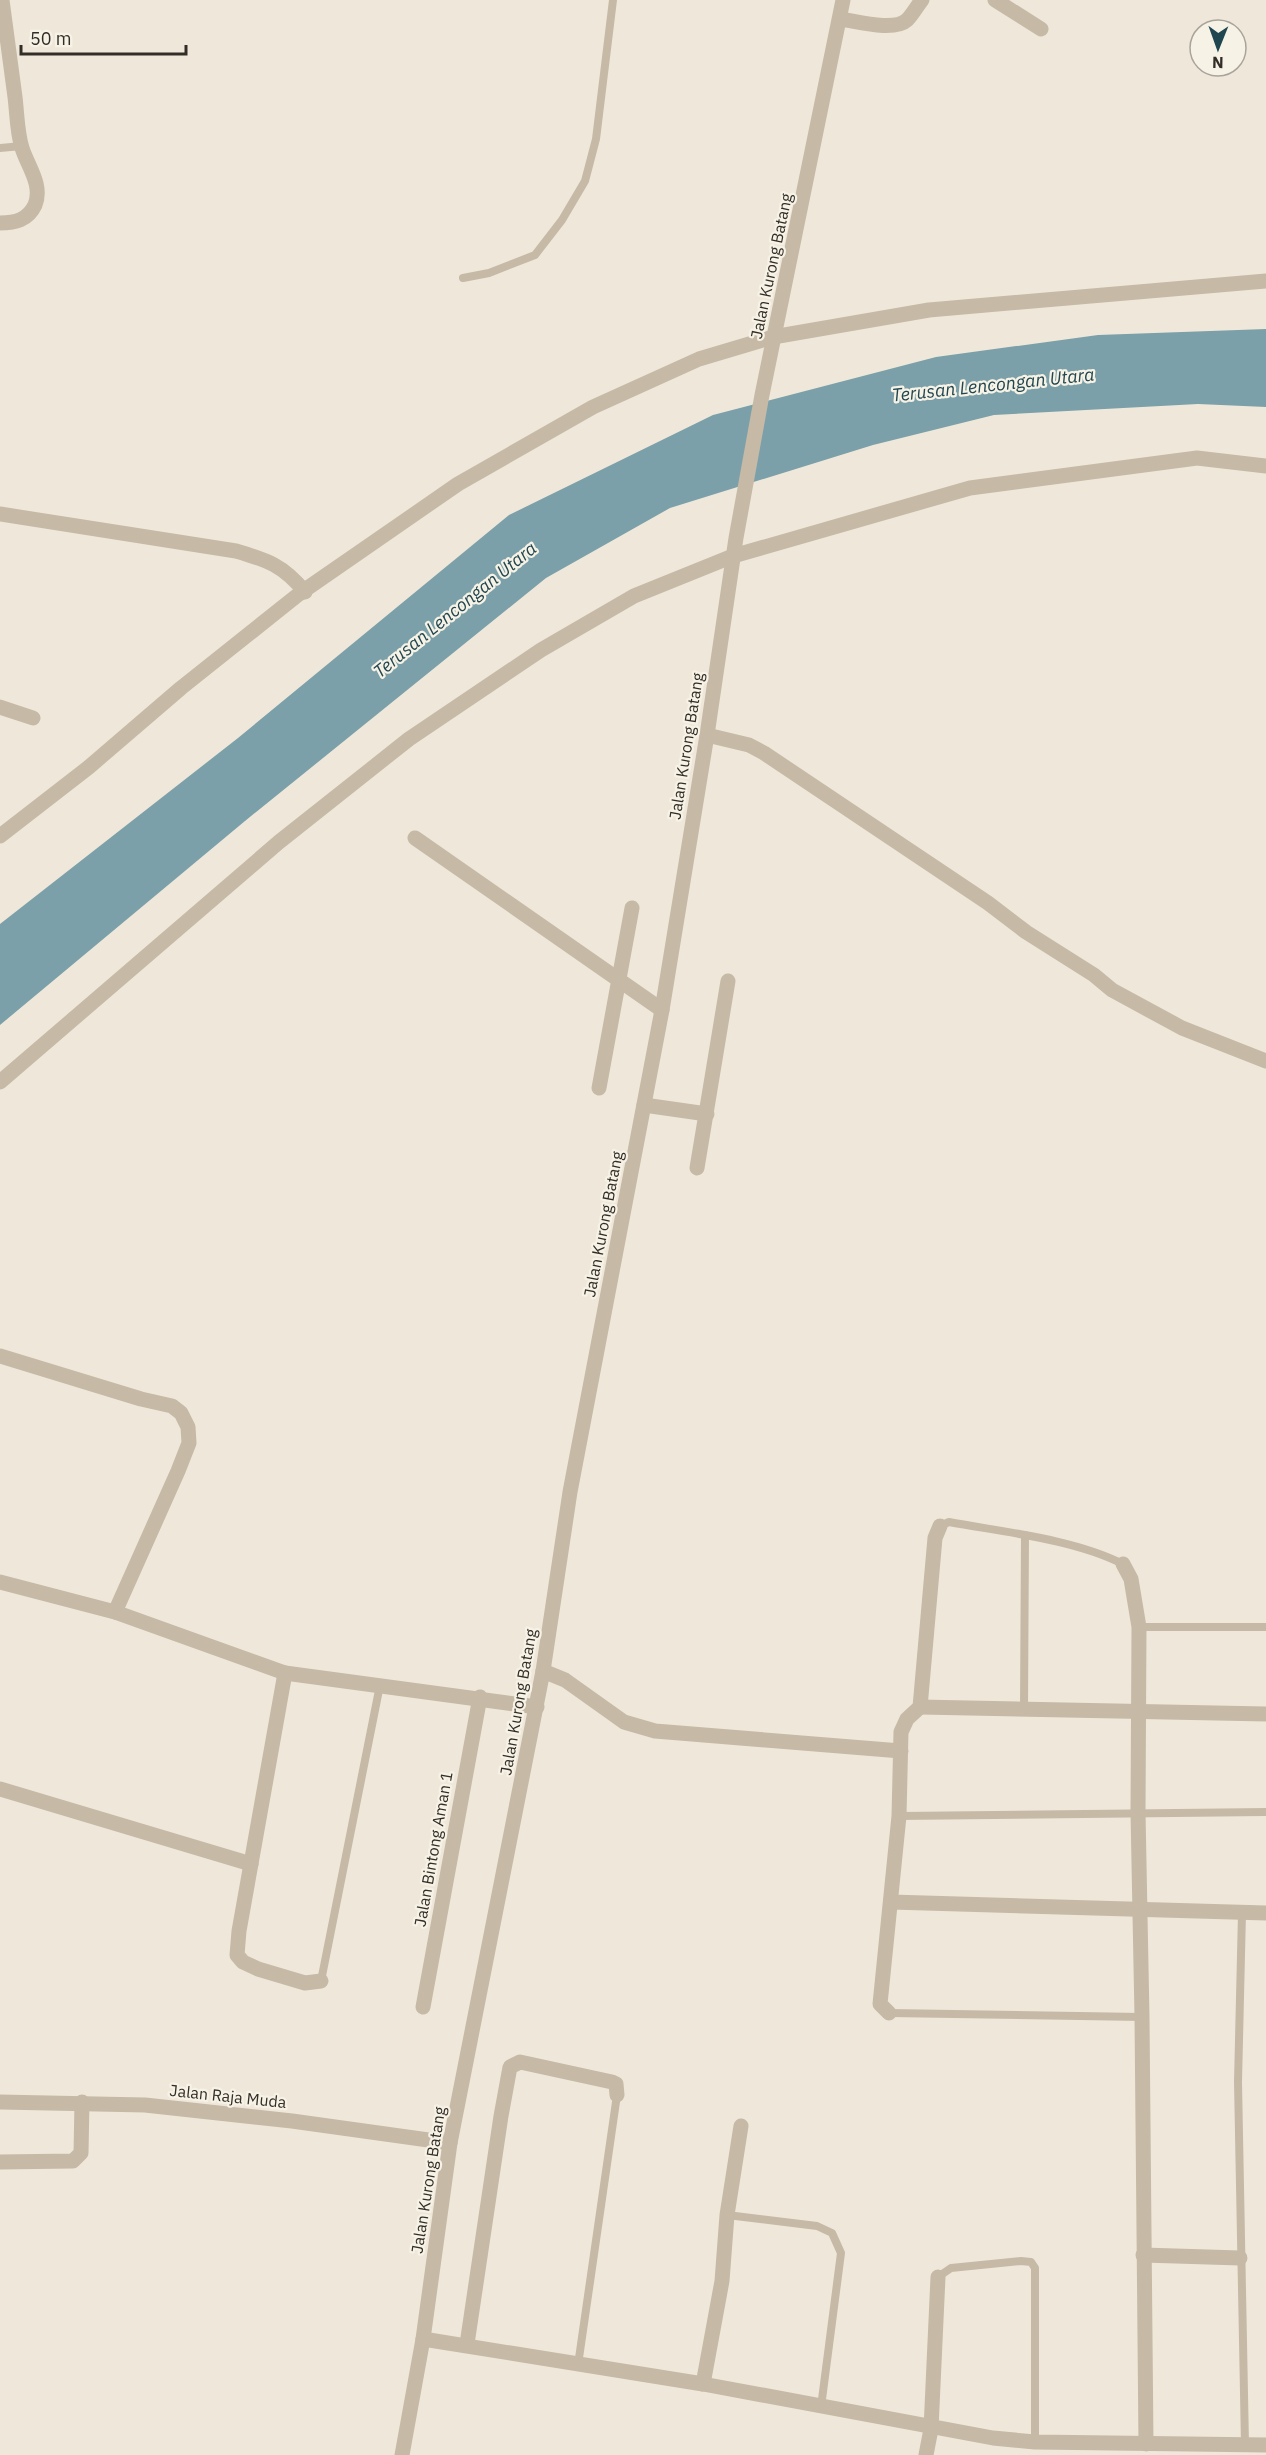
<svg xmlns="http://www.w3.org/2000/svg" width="1266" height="2455" viewBox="0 0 1266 2455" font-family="'IBM Plex Sans',sans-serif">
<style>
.water{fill:#7ba0a9}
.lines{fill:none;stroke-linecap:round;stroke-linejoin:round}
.service{stroke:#c6baa7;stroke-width:8}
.minor{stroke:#c6baa7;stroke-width:15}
.tertiary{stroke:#c6baa7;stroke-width:15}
.labels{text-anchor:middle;stroke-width:4.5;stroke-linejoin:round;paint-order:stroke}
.street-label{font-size:16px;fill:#332d27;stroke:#f7f2e6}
.water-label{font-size:18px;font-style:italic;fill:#204650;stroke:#f7f2e6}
</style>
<rect width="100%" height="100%" fill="#efe8da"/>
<polygon class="water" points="1266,329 1266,407 1198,404 994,415 873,445 670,508 546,578 245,821 0,1025 0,924 238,738 509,515 713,415 936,357 1098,335"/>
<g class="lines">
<g class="service">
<polyline points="0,148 22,146"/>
<polyline points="463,278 489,273 535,255 562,220 585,181 596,139 613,0"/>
<path d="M940,1526L949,1522C1003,1532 1074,1539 1123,1564"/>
<polyline points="1139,1627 1266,1627"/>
<polyline points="1024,1708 1025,1535"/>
<polyline points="899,1816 1266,1812"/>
<polyline points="1242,1913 1238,2082 1245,2445"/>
<polyline points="321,1981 380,1685"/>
<polyline points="889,2013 1142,2017"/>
<polyline points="727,2215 817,2226 832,2233 841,2253 821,2407"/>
<polyline points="938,2277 951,2268 1021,2261 1031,2262 1035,2268 1035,2442"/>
<polyline points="578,2365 617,2095"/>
</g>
<g class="minor">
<polyline points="995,0 1041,29"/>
<path d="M840,19C856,21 894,32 907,20C913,14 917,6 922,0"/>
<path d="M0,223C15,223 28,220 35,205C43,185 28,167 22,148C17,132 17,113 15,97C11,65 6,32 2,0"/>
<path d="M0,514L236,551C267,560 283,565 305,592"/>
<polyline points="0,707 33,718"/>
<polyline points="707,735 749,745 764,753 988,903 1026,932 1094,975 1112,990 1182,1028 1266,1061"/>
<polyline points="0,836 89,767 181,688 299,594 458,484 593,407 699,359 773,337 929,310 1266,281"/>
<polyline points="415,838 662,1010"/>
<polyline points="0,1082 279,842 409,739 541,650 634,596 733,556 970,488 1197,458 1266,466"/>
<polyline points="599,1088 632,908"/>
<polyline points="644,1105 707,1114"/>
<polyline points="697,1168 728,981"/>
<polyline points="0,1356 141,1399 172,1406 181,1413 188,1427 189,1443 178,1471 115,1612"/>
<polyline points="1123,1564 1131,1579 1139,1627 1138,1812 1142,2017 1146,2444"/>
<polyline points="0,1582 115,1612 285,1673 537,1707"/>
<polyline points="543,1671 565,1680 624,1722 655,1731 901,1751"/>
<polyline points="285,1673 239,1931 237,1955 243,1962 258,1969 305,1983 321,1981"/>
<polyline points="920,1707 1266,1714"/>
<polyline points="0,1789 251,1864"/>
<polyline points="891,1902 1266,1913"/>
<polyline points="423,2007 480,1697"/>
<polyline points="889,2013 880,2004 899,1816 901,1732 907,1719 920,1707 935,1538 940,1526"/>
<polyline points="0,2162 73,2161 81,2153 82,2102"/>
<polyline points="1143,2255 1240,2258"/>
<polyline points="423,2339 703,2384 993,2438 1035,2442 1266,2445"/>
<polyline points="467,2344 501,2116 510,2067 520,2062 612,2082 616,2084 617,2095"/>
<polyline points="703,2384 722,2281 727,2215 741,2126"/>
<polyline points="926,2455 931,2429 938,2277"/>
</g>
<g class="tertiary">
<polyline points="0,2102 145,2105 292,2121 450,2143"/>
<polyline points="402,2455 423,2339 450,2143 543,1671 570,1492 662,1010 707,735 736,538 762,395 843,0"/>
</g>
</g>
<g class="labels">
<g class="street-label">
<text transform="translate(771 266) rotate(-78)" y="6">Jalan Kurong Batang</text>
<text transform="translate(686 746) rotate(-81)" y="6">Jalan Kurong Batang</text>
<text transform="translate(603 1224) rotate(-79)" y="6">Jalan Kurong Batang</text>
<text transform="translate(518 1702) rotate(-80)" y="6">Jalan Kurong Batang</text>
<text transform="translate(433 1849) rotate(-80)" y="6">Jalan Bintong Aman 1</text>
<text transform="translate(228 2096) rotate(6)" y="6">Jalan Raja Muda</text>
<text transform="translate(428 2180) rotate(-81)" y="6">Jalan Kurong Batang</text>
</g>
<g class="water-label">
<text transform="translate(993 385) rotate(-6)" y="6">Terusan Lencongan Utara</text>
<text transform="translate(455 610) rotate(-39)" y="6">Terusan Lencongan Utara</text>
</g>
</g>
<g transform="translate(1218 48) rotate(181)"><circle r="28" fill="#f7f2e6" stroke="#a9a39a" stroke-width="1.5"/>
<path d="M0-4.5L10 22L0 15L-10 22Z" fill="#204650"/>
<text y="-9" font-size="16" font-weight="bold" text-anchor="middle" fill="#332d27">N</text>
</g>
<path d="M21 45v9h165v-9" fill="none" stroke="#332d27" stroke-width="3"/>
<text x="30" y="45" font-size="18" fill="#332d27" stroke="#f7f2e6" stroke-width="4.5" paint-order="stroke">50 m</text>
</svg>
